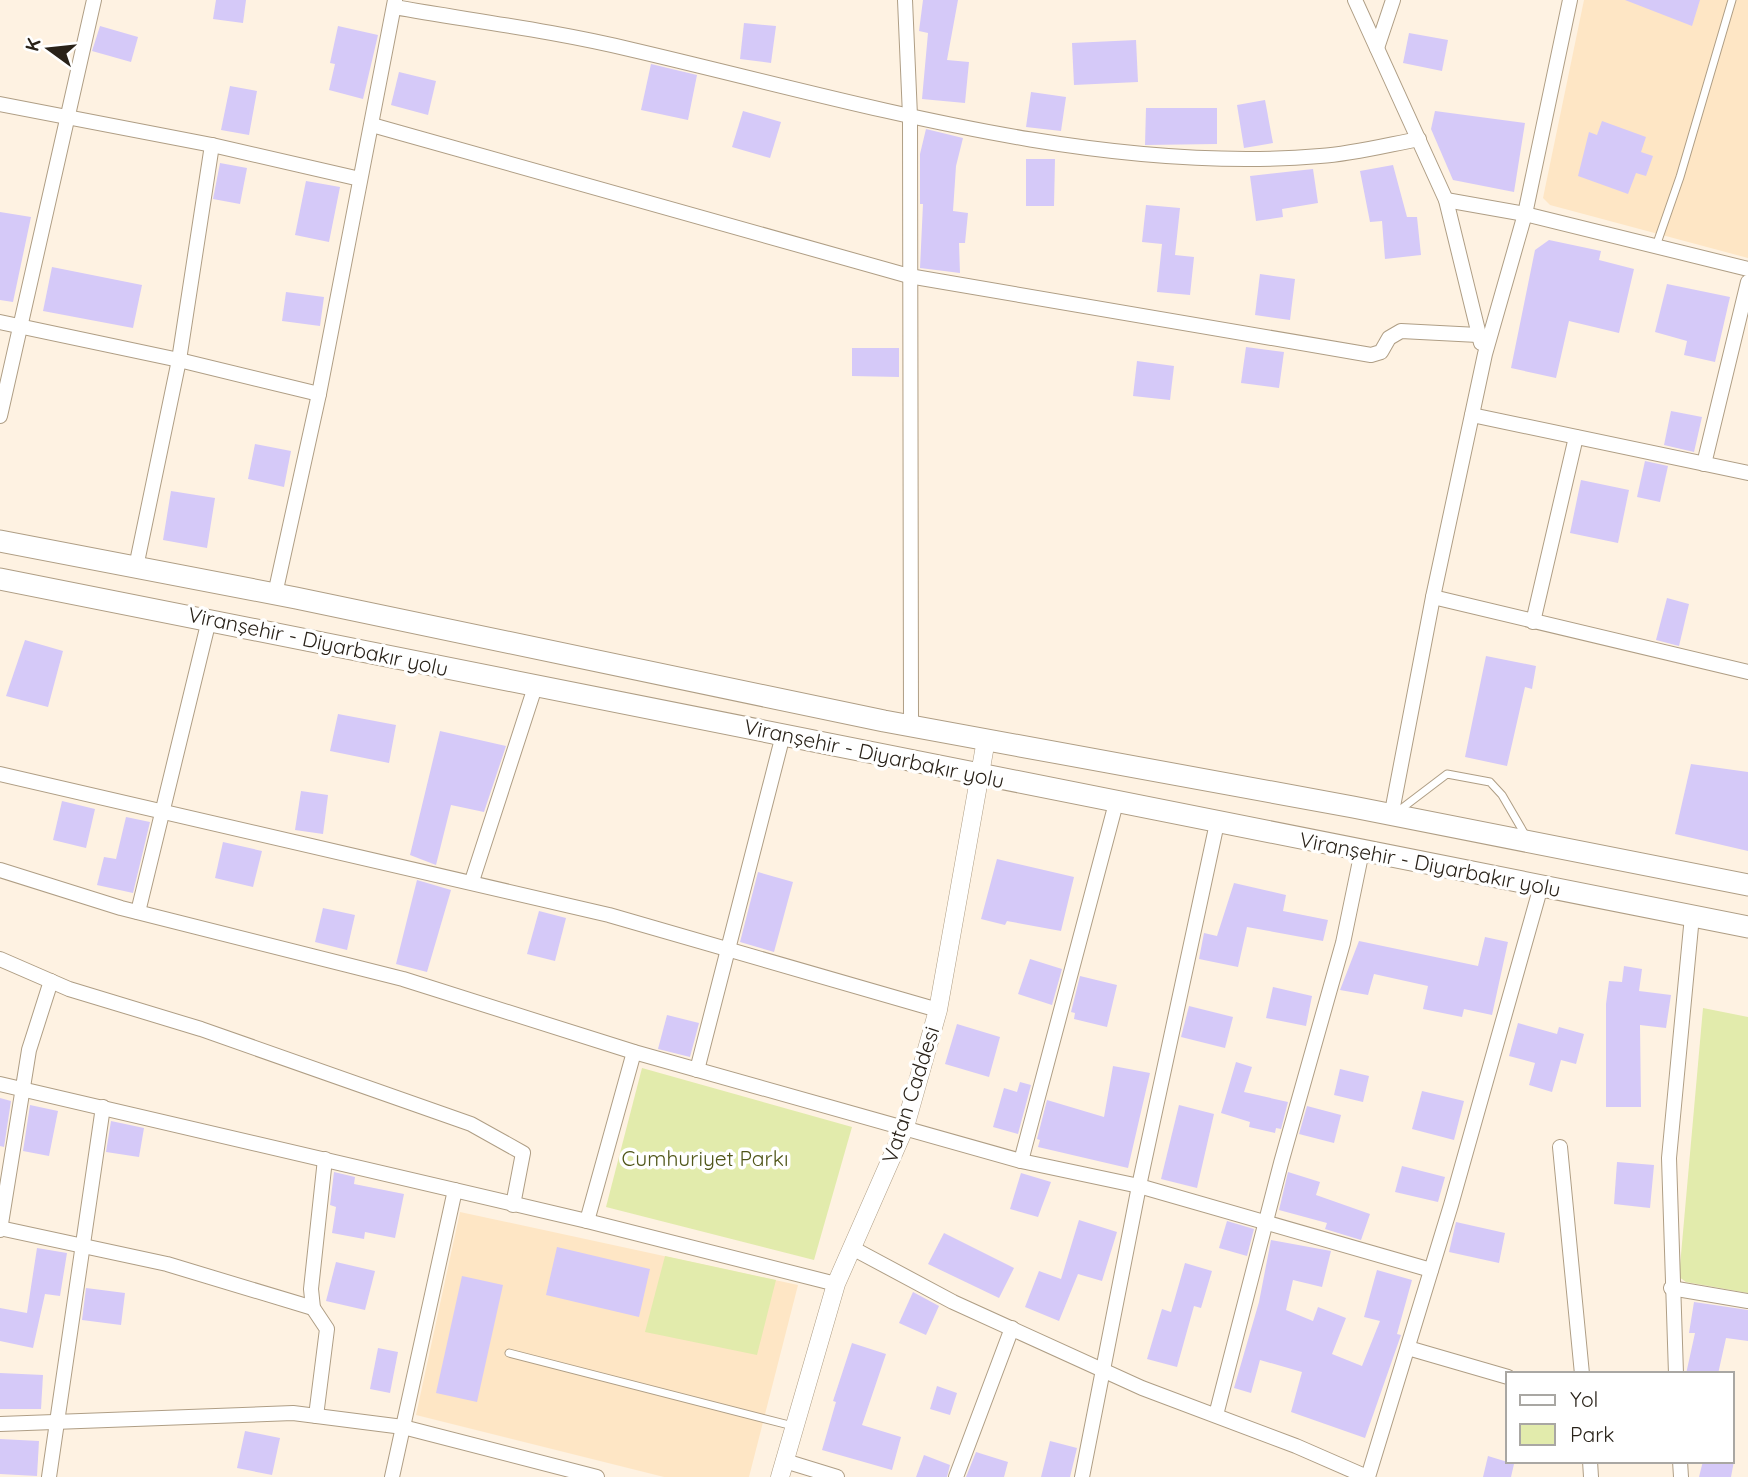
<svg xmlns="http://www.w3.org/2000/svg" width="1748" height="1477" viewBox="0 0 1748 1477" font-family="Quicksand,sans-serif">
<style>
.built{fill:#fee6c5}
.green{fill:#e2ebac}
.building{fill:#d5c9f8}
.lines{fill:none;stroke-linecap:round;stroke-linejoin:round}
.service-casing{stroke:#af9e85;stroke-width:9}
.minor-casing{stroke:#af9e85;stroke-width:16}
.tertiary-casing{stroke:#af9e85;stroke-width:19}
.secondary-casing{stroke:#af9e85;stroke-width:23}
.service{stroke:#fff;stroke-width:7}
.minor{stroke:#fff;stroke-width:14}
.tertiary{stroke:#fff;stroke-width:18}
.secondary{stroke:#fff;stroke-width:21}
.labels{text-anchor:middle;stroke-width:7;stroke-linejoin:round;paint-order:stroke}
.street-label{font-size:21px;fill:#292219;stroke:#fff}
.park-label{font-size:21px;fill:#4f5518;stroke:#fff}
</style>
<rect width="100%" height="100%" fill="#fef2e2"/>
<g class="built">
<polygon points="1584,0 1748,0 1748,258 1550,205 1543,198"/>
<polygon points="460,1212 798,1285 749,1477 664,1477 416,1415"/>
</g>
<g class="green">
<polygon points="1703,1008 1748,1017 1748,1293 1686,1282 1679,1277"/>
<polygon points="642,1068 852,1127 814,1260 606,1207"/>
<polygon points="665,1256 776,1280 757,1355 645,1332"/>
</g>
<g class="building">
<polygon points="216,0 246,0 243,23 213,19"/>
<polygon points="923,0 958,0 947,60 969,62 965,103 922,99 928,33 919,31"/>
<polygon points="1625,0 1700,0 1692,26"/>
<polygon points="744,23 776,26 771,63 740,59"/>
<polygon points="100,26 138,37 131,62 92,51"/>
<polygon points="338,26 378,35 363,99 329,90 335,64 330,63"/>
<polygon points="1409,33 1448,40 1442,71 1403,63"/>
<polygon points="1136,40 1138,82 1074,85 1072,43"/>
<polygon points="651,64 697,75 688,120 641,110"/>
<polygon points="399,72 436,81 428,115 391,105"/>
<polygon points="230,86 257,91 249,135 221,130"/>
<polygon points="1031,92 1066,97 1061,131 1026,127"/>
<polygon points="1265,100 1273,143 1244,148 1237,105"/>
<polygon points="1146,108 1217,108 1217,144 1145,145"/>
<polygon points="743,111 781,122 770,158 732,147"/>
<polygon points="1435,111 1525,123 1514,192 1453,180 1431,129"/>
<polygon points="1602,121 1646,137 1641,152 1653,156 1646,176 1636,173 1628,194 1578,176 1589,132 1597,135"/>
<polygon points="926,129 963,138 956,166 953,211 968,213 965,243 959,243 960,273 920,268 923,204 920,204 920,154"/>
<polygon points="1026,159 1055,159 1054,206 1026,206"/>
<polygon points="220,163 247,168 240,204 213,199"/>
<polygon points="1393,165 1407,217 1417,217 1421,255 1385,259 1382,221 1370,222 1360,171"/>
<polygon points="1313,169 1318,203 1282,209 1283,217 1256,221 1250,176"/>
<polygon points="306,181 340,187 329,242 295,235"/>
<polygon points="1146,205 1180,208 1175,255 1194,257 1190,295 1157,292 1162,244 1142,242"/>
<polygon points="0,212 31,217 13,302 0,300"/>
<polygon points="1549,240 1601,251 1599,260 1634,269 1619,333 1569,321 1556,378 1511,368 1535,250"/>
<polygon points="52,267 142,285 133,328 43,311"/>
<polygon points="1260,274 1295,279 1290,320 1255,315"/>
<polygon points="1667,284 1730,297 1715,362 1684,355 1687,341 1655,332"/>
<polygon points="286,292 324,297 320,326 282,321"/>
<polygon points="1246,347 1284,352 1279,388 1241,383"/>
<polygon points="852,348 899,348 899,377 852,376"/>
<polygon points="1137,361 1174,366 1170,400 1133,396"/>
<polygon points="1671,411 1702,417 1694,452 1664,445"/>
<polygon points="255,444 291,451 284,487 248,479"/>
<polygon points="1645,461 1668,466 1660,502 1637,497"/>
<polygon points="1581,480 1629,490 1618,543 1570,533"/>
<polygon points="171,491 215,498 207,548 163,540"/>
<polygon points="1667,598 1689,604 1679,646 1656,640"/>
<polygon points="25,640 63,651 48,707 6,696"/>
<polygon points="1486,656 1536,666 1532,689 1525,687 1507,766 1465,757"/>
<polygon points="338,714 396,725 389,763 330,751"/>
<polygon points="440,731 506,746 484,812 451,805 436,865 410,855"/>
<polygon points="1691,764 1748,772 1748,851 1675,834"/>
<polygon points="301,791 328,795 323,834 295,830"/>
<polygon points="62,801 95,809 86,848 53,840"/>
<polygon points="126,817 150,822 133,893 97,885 104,857 116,859"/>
<polygon points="223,842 262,851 253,887 215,878"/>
<polygon points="997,859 1074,877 1061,931 1007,921 1005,925 981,919"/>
<polygon points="758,872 793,882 774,952 740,942"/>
<polygon points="417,880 451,890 427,972 396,964"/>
<polygon points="1234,883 1286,895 1283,911 1328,920 1323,941 1247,927 1238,967 1199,959 1204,933 1217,936"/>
<polygon points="323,908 355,915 347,950 315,942"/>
<polygon points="539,911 566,918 555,961 527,954"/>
<polygon points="1485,937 1508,942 1492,1015 1464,1009 1462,1017 1423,1009 1428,986 1374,974 1368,995 1340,990 1359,941 1478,966"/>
<polygon points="1030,959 1062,969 1052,1005 1018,994"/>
<polygon points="1624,966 1642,969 1639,991 1671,995 1666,1028 1640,1025 1641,1107 1606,1107 1606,1004 1609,981 1622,982"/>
<polygon points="1080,976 1117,985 1107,1027 1074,1019 1075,1013 1071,1012"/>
<polygon points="1273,987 1312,996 1306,1026 1266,1018"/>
<polygon points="1189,1006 1233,1017 1225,1048 1181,1037"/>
<polygon points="667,1015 699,1023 690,1057 658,1049"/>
<polygon points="1518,1023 1557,1034 1559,1027 1584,1034 1576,1064 1561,1060 1552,1092 1529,1085 1535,1063 1509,1056"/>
<polygon points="957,1024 1000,1037 989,1077 945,1064"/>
<polygon points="1236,1062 1252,1067 1244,1092 1288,1102 1281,1129 1276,1128 1275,1133 1249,1127 1250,1122 1221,1113"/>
<polygon points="1113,1066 1150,1073 1128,1168 1038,1147 1040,1140 1037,1139 1047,1100 1104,1117"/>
<polygon points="1340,1069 1369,1076 1363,1102 1334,1095"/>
<polygon points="1020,1082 1031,1085 1018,1134 993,1127 1004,1088 1017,1092"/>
<polygon points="1422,1091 1464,1101 1454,1140 1412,1129"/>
<polygon points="0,1098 11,1101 4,1147 0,1146"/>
<polygon points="30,1105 58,1111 49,1156 23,1151"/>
<polygon points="1179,1105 1214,1114 1197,1188 1161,1179"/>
<polygon points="1307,1106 1341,1115 1334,1143 1299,1134"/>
<polygon points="111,1121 144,1128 139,1157 106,1152"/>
<polygon points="1617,1162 1654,1165 1650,1208 1614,1204"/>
<polygon points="1402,1166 1445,1177 1438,1202 1395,1192"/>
<polygon points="334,1172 355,1177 354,1184 404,1194 395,1238 365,1232 364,1239 332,1233 336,1207 330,1205"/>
<polygon points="1288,1172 1320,1182 1316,1195 1370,1214 1361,1240 1325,1229 1327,1223 1279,1210"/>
<polygon points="1021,1173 1051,1182 1038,1217 1010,1209"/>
<polygon points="1079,1220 1117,1232 1102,1281 1078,1274 1059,1321 1025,1307 1039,1271 1061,1279"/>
<polygon points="1227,1221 1254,1229 1247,1256 1219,1248"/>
<polygon points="1456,1222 1505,1233 1499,1263 1449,1252"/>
<polygon points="944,1233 1014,1268 999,1298 928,1264"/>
<polygon points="1271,1240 1331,1251 1322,1287 1293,1280 1286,1310 1313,1321 1318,1307 1346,1318 1332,1354 1362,1366 1380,1321 1364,1317 1377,1270 1412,1280 1397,1334 1401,1335 1365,1438 1291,1412 1302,1372 1260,1360 1251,1393 1234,1388 1259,1302"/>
<polygon points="557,1247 650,1269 639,1317 546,1295"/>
<polygon points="37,1248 67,1253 60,1296 45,1294 33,1348 0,1341 0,1308 27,1313"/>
<polygon points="336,1262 375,1271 365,1310 326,1301"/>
<polygon points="1185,1263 1212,1271 1201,1308 1194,1306 1177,1367 1147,1359 1162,1309 1171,1312"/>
<polygon points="462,1276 503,1285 477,1402 436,1393"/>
<polygon points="86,1288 125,1293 121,1325 82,1320"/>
<polygon points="913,1292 939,1306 926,1335 899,1323"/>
<polygon points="1694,1302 1748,1310 1748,1341 1726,1338 1718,1374 1686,1374 1695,1333 1689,1333"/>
<polygon points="852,1343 886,1354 862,1425 901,1437 892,1470 822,1450 836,1402 833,1401"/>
<polygon points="378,1348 398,1352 390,1393 370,1389"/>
<polygon points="0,1373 43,1375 41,1409 0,1409"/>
<polygon points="937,1386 957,1393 950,1415 930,1409"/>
<polygon points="245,1431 280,1438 272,1475 237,1468"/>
<polygon points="0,1439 39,1441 37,1476 0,1474"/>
<polygon points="1050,1441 1077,1448 1070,1477 1041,1477"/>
<polygon points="976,1452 1008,1462 1004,1477 966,1477"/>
<polygon points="924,1455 950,1465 947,1477 916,1477"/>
<polygon points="1488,1456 1514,1464 1511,1477 1483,1477"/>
<polygon points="1703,1461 1734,1461 1731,1477 1699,1477"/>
</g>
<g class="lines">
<g class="service-casing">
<g id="service">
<polyline points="1656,246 1680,177 1732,0"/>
<polyline points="1397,812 1447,774 1490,782 1502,795 1527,838"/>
<polyline points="509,1353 793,1426"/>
</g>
</g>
<g class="minor-casing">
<g id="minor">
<polyline points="905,0 910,116 911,726"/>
<polyline points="1355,0 1446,200 1481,343"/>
<path d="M394,7C474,21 555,31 633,50C852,101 1094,175 1320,156C1353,154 1387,145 1419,139"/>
<polyline points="1377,48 1393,0"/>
<polyline points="0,104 212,145 360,179"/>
<polyline points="372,125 909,276 1371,355 1381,352 1389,338 1401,331 1478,335"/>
<polyline points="1446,200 1525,214 1748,269"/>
<polyline points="0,322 179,360 319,394"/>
<polyline points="1472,415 1748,473"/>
<polyline points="0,416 94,0"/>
<polyline points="1704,464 1748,282"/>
<polyline points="136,567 179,360 212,145"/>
<polyline points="275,594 319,394 395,0"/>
<polyline points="1433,597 1748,672"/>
<polyline points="1533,622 1576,437"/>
<polyline points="0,774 609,915 938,1010"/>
<polyline points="1391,817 1433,597 1485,354 1525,214 1570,0"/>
<polyline points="0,870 121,908 403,979 634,1052 1021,1161 1139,1186 1431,1270"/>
<polyline points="472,881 535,687"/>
<polyline points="138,912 209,620"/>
<polyline points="0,959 69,989 201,1029 471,1124 523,1153 513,1205"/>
<polyline points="697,1070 783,735"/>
<polyline points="0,1084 587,1221 836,1284"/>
<polyline points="1560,1147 1582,1374"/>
<polyline points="1021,1161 1116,803"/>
<polyline points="587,1221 634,1052"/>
<polyline points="0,1228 167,1264 313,1308"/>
<polyline points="0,1230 29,1050 51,981"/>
<polyline points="854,1249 953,1302 1142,1388 1296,1446 1367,1477"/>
<polyline points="1671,1288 1748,1301"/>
<polyline points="1408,1348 1508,1377"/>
<polyline points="1676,1374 1669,1158 1692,916"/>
<polyline points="1216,1415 1281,1163 1343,943 1362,851"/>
<polyline points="316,1416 327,1329 313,1308 311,1289 325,1159"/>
<polyline points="0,1424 293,1413 403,1427 597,1477"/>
<polyline points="785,1461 837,1477"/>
<polyline points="1590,1461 1591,1477"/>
<polyline points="1680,1461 1681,1477"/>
<polyline points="49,1477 103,1107"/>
<polyline points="392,1477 455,1190"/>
<polyline points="956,1477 1012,1328"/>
<polyline points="1082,1477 1139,1186 1217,823"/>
<polyline points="1368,1477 1451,1205 1541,886"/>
</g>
</g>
<g class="tertiary-casing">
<polyline id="tertiary" points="780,1477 836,1284 905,1127 938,1010 986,740"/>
</g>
<g class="secondary-casing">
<g id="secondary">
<polyline points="0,541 296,598 884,721 1353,807 1748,885"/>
<polyline points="0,579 1748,927"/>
</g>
</g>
<use href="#service" class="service"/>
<use href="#minor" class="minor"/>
<use href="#tertiary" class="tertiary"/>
<use href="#secondary" class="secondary"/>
</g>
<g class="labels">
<g class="street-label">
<text transform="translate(318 642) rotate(12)" y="7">Viranşehir - Diyarbakır yolu</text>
<text transform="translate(874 754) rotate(12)" y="7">Viranşehir - Diyarbakır yolu</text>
<text transform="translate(1430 865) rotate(11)" y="7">Viranşehir - Diyarbakır yolu</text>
<text transform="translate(911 1095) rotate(-72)" y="7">Vatan Caddesi</text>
</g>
<g class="park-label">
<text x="705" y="1166">Cumhuriyet Parkı</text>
</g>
</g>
<rect x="1506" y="1372" width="228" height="91" fill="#ffffff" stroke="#a9a7a3" stroke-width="2"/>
<rect x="1520" y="1395" width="35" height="10" fill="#ffffff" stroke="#a9a7a3" stroke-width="2"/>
<text x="1570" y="1407" font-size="21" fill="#292219">Yol</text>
<rect x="1520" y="1424" width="35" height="21" fill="#e2ebac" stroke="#a9a7a3" stroke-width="2"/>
<text x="1570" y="1442" font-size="21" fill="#292219">Park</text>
<g transform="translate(49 49) rotate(285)" stroke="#ffffff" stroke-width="5" paint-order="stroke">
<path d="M0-5L12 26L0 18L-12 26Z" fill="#292219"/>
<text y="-10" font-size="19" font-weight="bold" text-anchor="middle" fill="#292219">K</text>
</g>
</svg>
